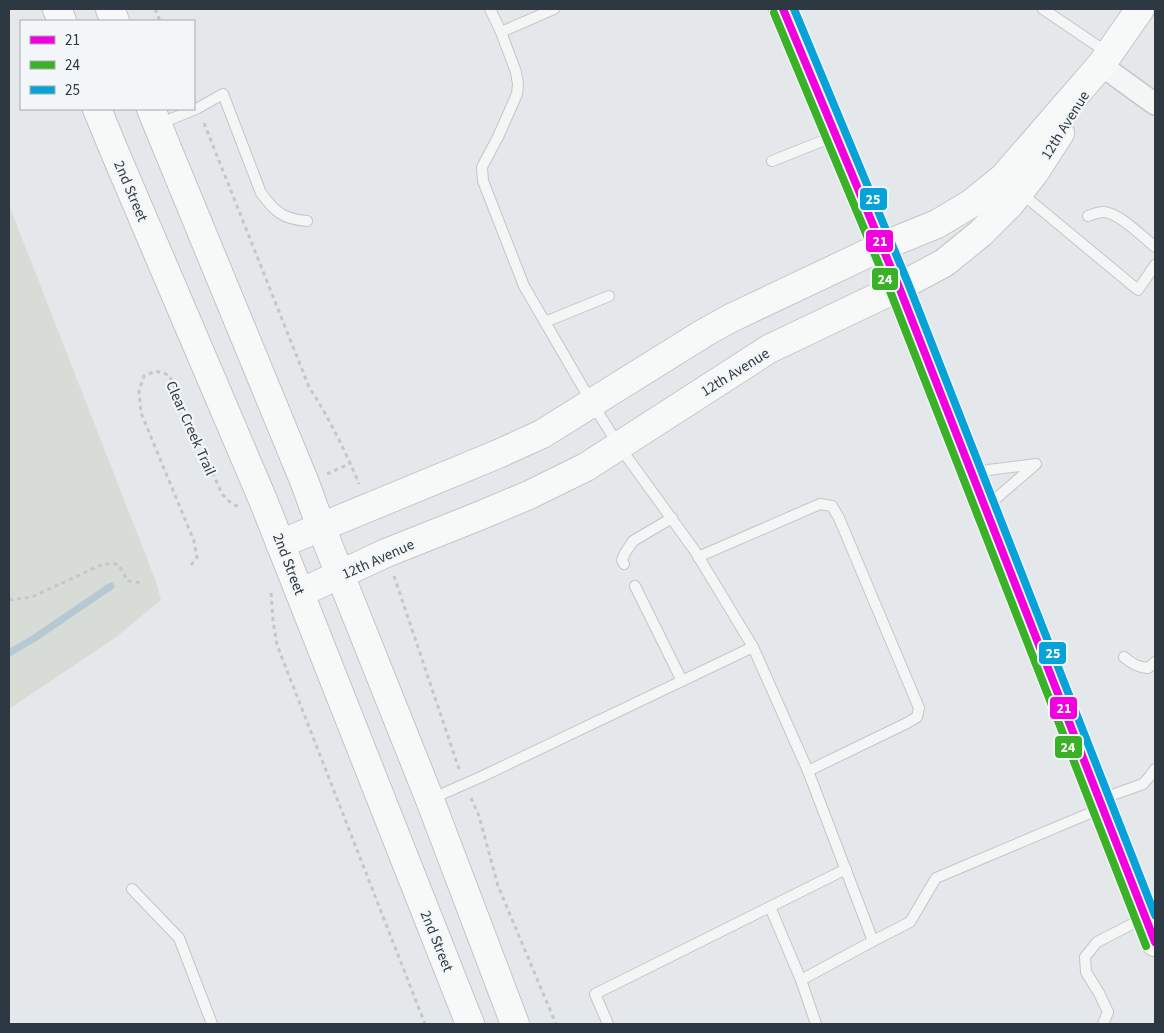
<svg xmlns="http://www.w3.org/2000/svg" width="1164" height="1033" viewBox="0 0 1164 1033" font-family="'Source Sans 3',sans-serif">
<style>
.green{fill:#d7ddd6}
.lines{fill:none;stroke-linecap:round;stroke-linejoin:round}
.stream{stroke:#b6c9d2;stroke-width:7}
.lane-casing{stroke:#c3c6c8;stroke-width:12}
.street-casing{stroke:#c3c6c8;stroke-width:24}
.secondary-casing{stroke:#c3c6c8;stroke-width:30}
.primary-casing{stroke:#c2c5c7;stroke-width:30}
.path{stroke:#c4c7c8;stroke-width:3;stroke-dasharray:4 4;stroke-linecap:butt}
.lane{stroke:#f4f6f6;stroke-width:10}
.street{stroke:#f4f6f6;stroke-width:21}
.secondary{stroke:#f7f8f8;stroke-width:28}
.primary{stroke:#f7f8f8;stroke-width:28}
.bus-1-casing{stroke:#f3f6f8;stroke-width:11}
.bus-2-casing{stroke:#f3f6f8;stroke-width:11}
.bus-3-casing{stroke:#f3f6f8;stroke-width:11}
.bus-1{stroke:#f200de;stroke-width:8}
.bus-2{stroke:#3bb128;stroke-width:8}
.bus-3{stroke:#07a3d8;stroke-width:8}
.labels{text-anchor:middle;stroke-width:4.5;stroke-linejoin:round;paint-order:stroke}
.street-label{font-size:15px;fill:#2d3942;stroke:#f3f6f8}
.line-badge{stroke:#f3f6f8;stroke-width:2}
.badge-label{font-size:14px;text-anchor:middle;font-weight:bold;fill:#fff}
</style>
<rect width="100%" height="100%" fill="#e5e8ea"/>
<polygon class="green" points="9,205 157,584 161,600 115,638 9,709"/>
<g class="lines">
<polyline class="stream" points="9,653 33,639 111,586"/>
<g class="lane-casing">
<g id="lane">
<polyline points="490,9 501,32 516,72 518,84 517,94 498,137 482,167 483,181 524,286 592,403 619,446 695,551 753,647 808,771 873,941 910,922 936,878 1102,808"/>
<polyline points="1043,9 1108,53"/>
<polyline points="501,32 554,9"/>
<path d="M159,124L198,108L223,94L261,193C275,212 283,219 307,221"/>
<polyline points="772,161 835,136"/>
<polyline points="1021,193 1138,290 1155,265"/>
<path d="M1088,216C1093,214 1098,212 1104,212C1119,213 1143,237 1155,247"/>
<polyline points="545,322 609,296"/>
<polyline points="972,472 1036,464 986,507"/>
<polyline points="698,557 820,504 832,506 839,518 919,708 917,717 907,723 808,771"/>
<polyline points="624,564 622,560 625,553 633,541 672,518"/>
<polyline points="635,586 682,681"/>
<path d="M1124,657C1132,664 1138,667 1148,668L1155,662"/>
<polyline points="431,799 483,776 753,647"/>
<polyline points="1101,799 1143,784 1150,776 1155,769"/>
<polyline points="132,889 179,938 212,1024"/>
<polyline points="770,907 801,980 816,1024"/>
<polyline points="801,980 873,941"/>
<polyline points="608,1024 595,994 846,869"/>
<polyline points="1103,1024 1108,1012 1099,993 1086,972 1085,957 1097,942 1144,918"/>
</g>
</g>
<g class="street-casing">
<polyline id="street" points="1101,65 1155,104"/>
</g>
<g class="secondary-casing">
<g id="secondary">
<polyline points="783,9 899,287 1155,942"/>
<polyline points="280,544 498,454 542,434 704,333 731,318 883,246 937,224 972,203 1003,178 1101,65 1140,9"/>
<polyline points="300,593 386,553 479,516 529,495 586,467 769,349 899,287 944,263 981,233 1010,204 1035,172 1060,133"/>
</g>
</g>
<g class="primary-casing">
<g id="primary">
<polyline points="57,9 62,21"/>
<polyline points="110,9 115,21"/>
<polyline points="97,109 113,148 263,500 470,1024"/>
<polyline points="151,109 305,483 321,527 430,800 515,1024"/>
</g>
</g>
<g class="path">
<polyline points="155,9 160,21"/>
<path d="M204,123L309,387C329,418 345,450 359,484"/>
<polyline points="327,474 351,463"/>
<polyline points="191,565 197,557 194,541 141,413 139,391 144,376 156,371 169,375 222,494 231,503 239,507"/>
<polyline points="394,576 459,769"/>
<polyline points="271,593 273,620 277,645 425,1024"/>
<polyline points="9,600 32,597 103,564 118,564 128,581 142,583"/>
<polyline points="471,798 479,816 498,886 556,1024"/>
</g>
<use href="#lane" class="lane"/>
<use href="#street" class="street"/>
<use href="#secondary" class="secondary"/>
<use href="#primary" class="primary"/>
<g class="bus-1-casing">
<polyline id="bus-1" points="783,9 899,287 1155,942"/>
</g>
<g class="bus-2-casing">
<polyline id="bus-2" points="774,13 890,291 1146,946"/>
</g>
<g class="bus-3-casing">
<polyline id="bus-3" points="794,9 908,283 1155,915"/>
</g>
<use href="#bus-1" class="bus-1"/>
<use href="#bus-2" class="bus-2"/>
<use href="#bus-3" class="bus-3"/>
</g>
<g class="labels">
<g class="street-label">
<text transform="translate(1065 125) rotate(-58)" y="5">12th Avenue</text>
<text transform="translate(131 191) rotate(67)" y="5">2nd Street</text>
<text transform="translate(735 372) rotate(-32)" y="5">12th Avenue</text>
<text transform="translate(191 428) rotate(66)" y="5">Clear Creek Trail</text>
<text transform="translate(378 559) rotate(-24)" y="5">12th Avenue</text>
<text transform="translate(289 564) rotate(69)" y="5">2nd Street</text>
<text transform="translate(437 941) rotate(68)" y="5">2nd Street</text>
</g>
</g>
<g class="line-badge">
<rect x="859" y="187" width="29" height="24" rx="5" fill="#07a3d8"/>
<rect x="865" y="229" width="29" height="24" rx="5" fill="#f200de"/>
<rect x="871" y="267" width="28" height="24" rx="5" fill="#3bb128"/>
<rect x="1038" y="641" width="29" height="24" rx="5" fill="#07a3d8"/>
<rect x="1049" y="696" width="29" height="24" rx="5" fill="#f200de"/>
<rect x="1054" y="735" width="29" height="24" rx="5" fill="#3bb128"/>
</g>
<g class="badge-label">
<text x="873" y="204">25</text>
<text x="880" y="246">21</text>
<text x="885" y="284">24</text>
<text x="1053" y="658">25</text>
<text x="1064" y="713">21</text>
<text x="1068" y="752">24</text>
</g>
<rect width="1164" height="1033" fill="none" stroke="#2d3942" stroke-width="20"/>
<rect x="20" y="20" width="175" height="90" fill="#f3f6f8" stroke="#a4aaaf"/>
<rect x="30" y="36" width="25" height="8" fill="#f200de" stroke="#a4aaaf"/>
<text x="65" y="45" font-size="15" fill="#2d3942">21</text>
<rect x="30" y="61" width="25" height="8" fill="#3bb128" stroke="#a4aaaf"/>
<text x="65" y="70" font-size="15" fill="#2d3942">24</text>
<rect x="30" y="86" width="25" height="8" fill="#07a3d8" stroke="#a4aaaf"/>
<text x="65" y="95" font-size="15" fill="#2d3942">25</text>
</svg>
